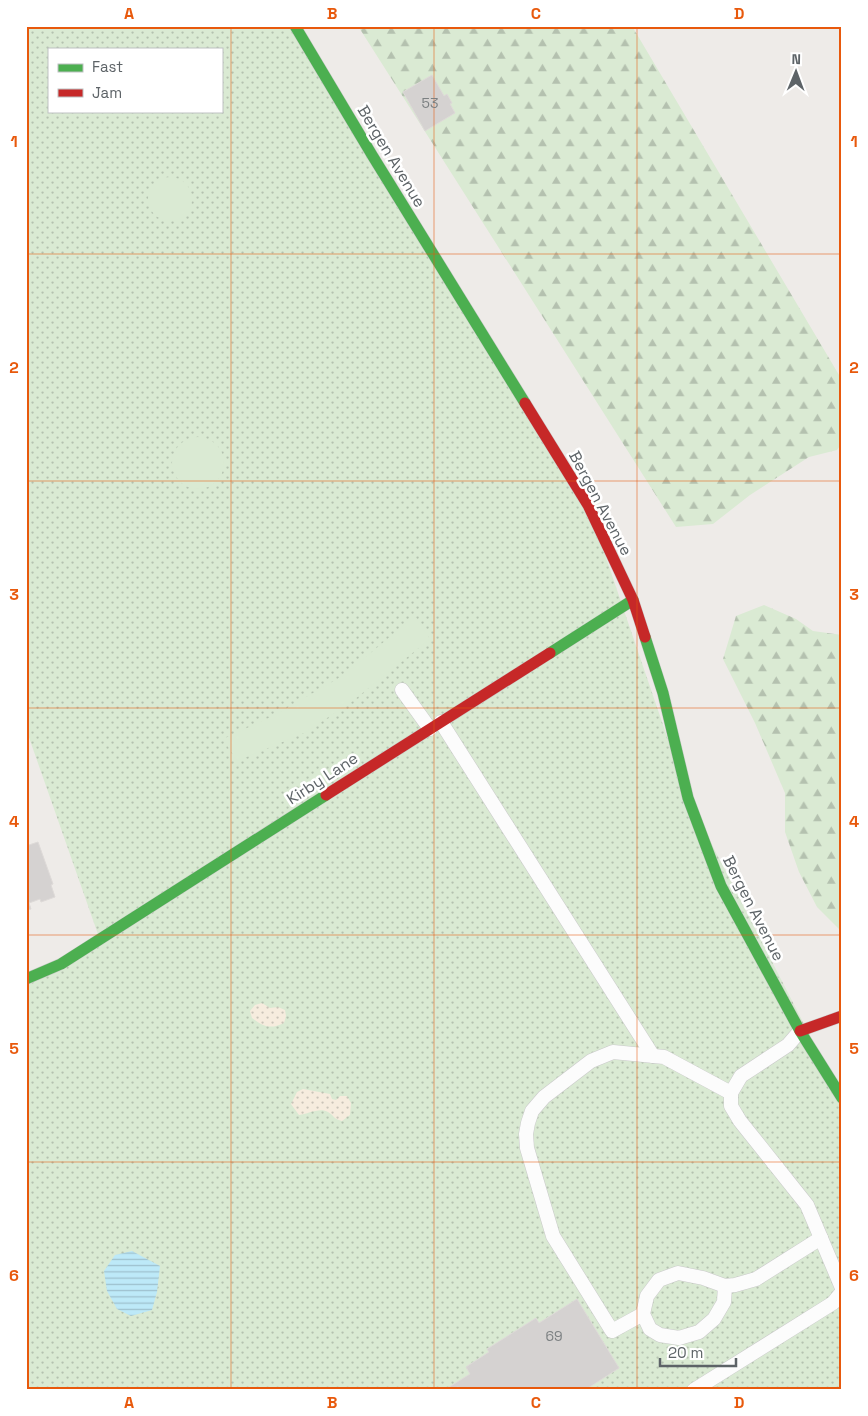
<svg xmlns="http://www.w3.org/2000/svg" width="868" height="1416" viewBox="0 0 868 1416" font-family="'Space Grotesk',sans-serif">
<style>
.grass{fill:url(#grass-dots);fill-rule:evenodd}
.forest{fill:url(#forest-firs)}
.sand{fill:url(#sand-dots)}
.green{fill:#daead3}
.water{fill:url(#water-rules)}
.building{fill:#d5d2d1;stroke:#dedad8}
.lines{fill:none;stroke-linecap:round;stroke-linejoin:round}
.lane-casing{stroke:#cacaca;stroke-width:15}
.fast-casing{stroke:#cacaca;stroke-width:12}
.jam-casing{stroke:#cacaca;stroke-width:12}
.lane{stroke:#fcfcfc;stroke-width:14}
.fast{stroke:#4caf50;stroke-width:11}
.jam{stroke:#c62828;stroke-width:11}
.grid{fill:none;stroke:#e8590c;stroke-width:1;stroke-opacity:0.55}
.labels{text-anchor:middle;stroke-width:5;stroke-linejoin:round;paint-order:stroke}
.number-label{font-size:14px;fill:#7c8082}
.street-label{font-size:16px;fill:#5d6367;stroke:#fff}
.neatline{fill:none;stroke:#e8590c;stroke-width:2}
.grid-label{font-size:16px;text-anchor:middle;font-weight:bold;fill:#e8590c}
</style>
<defs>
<pattern id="grass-dots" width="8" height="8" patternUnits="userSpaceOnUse" patternTransform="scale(1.25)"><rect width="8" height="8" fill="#daead3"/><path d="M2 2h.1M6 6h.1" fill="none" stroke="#b4c1af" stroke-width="1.8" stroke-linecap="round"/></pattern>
<pattern id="forest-firs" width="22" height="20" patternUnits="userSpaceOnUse" patternTransform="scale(1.25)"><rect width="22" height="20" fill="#daead3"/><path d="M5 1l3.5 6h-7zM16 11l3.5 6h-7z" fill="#b4c1af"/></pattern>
<pattern id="sand-dots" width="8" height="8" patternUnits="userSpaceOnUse" patternTransform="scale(1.25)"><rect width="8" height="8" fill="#f6ecde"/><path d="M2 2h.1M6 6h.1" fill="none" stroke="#cac3b8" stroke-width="1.8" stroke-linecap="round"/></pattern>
<pattern id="water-rules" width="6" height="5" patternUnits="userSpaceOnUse" patternTransform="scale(1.25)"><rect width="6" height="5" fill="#bde9f8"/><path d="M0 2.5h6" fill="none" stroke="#9dc0cd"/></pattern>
</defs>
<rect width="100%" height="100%" fill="#eeebe8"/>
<path class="grass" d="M26,26H296L588,505L688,798L842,1098V1390H26V979L100,940L26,729ZM49,49H221V111H49Z"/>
<g class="forest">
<polygon points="358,26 632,26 842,380 842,443 837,450 809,457 750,495 713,524 676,527"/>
<polygon points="764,605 796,619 813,631 842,635 842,932 817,907 799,872 785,832 785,793 755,723 723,659 736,616"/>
</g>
<g class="sand">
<path d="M262,1003L270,1008L278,1007L285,1010L286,1016L284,1023C270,1030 263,1026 252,1018L250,1011L255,1005Z"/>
<path d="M303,1089L330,1094L332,1099L336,1100L340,1096H347L351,1103L350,1115L342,1121C332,1118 335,1116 328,1112C320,1107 308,1114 299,1115L291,1104L297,1092Z"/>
</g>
<g class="green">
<circle cx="170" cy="199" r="22"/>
<circle cx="198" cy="463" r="26"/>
<polygon points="415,616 430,639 350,703 304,733 237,761 223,739 275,715 344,675"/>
</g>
<polygon class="water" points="132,1251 160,1266 157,1292 152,1310 131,1316 117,1309 107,1291 104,1271 115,1255"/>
<g class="building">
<polygon points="432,75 444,96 447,94 452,103 450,104 455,113 425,131 403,92"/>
<polygon points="38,842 53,884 51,885 55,897 41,902 40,899 29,903 31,909 26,910 26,846"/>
<polygon points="577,1299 619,1368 585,1390 447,1390 446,1389 470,1374 466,1367 489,1352 487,1349 536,1318 539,1323"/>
</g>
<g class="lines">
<g class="lane-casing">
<g id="lane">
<polyline points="402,690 430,729"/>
<polyline points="441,722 653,1056"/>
<polyline points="731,1093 731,1106 740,1121 807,1205 842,1288"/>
<polyline points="725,1286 724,1302 714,1319 699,1332 679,1338 660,1335 650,1329 643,1314 647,1296 659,1280 678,1273 703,1278 725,1286 735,1285 756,1279 821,1238"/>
<polyline points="643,1314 612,1331 553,1236 527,1148 526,1134 528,1123 532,1111 544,1097 591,1061 613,1052 664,1057 731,1093 741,1076 788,1045 800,1031"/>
<polyline points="694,1390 833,1303 842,1292"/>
</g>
</g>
<g class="fast-casing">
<g id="fast">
<polyline points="295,26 372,155 525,403"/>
<polyline points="645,637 663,693 688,798 721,886 800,1031 842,1098"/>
<polyline points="550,653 633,600"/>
<polyline points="26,979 61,964 326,795"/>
</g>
</g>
<g class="jam-casing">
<g id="jam">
<polyline points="525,403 588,505 633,600 645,637"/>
<polyline points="326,795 550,653"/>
<polyline points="800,1031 842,1016"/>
</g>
</g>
<use href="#lane" class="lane"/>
<use href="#fast" class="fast"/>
<use href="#jam" class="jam"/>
</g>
<path class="grid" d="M231,26V1390M434,26V1390M637,26V1390M26,254H842M26,481H842M26,708H842M26,935H842M26,1162H842"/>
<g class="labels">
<g class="number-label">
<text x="430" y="108">53</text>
<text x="554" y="1341">69</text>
</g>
<g class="street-label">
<text transform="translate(392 156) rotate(59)" y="6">Bergen Avenue</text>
<text transform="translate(601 503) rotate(62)" y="6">Bergen Avenue</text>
<text transform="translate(322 778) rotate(-33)" y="6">Kirby Lane</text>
<text transform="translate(754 908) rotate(63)" y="6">Bergen Avenue</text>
</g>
</g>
<rect width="868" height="1416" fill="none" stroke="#ffffff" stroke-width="55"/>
<rect x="48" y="48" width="175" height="65" fill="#ffffff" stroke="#bec1c2"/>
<rect x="58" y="64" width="25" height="8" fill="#4caf50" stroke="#bec1c2"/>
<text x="92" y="72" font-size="15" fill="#5d6367">Fast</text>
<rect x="58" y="89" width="25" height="8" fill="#c62828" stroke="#bec1c2"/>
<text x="92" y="98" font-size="15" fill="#5d6367">Jam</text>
<g transform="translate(796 72) rotate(1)" stroke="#ffffff" stroke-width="4" paint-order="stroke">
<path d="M0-4L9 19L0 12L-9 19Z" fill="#5d6367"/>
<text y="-8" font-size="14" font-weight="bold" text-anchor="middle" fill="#5d6367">N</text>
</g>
<path d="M660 1358v8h76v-8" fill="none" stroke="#5d6367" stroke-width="2.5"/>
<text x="668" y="1358" font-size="15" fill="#5d6367" stroke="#ffffff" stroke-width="4" paint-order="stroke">20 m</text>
<rect x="28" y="28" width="812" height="1360" class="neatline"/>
<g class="grid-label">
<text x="129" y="19">A</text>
<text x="332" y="19">B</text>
<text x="536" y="19">C</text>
<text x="739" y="19">D</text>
<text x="14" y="147">1</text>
<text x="854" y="147">1</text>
<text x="14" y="373">2</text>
<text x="854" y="373">2</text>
<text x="14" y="600">3</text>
<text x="854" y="600">3</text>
<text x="14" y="827">4</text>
<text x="854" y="827">4</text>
<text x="14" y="1054">5</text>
<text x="854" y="1054">5</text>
<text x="14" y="1281">6</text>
<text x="854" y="1281">6</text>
<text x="129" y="1408">A</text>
<text x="332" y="1408">B</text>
<text x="536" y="1408">C</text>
<text x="739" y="1408">D</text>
</g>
</svg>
